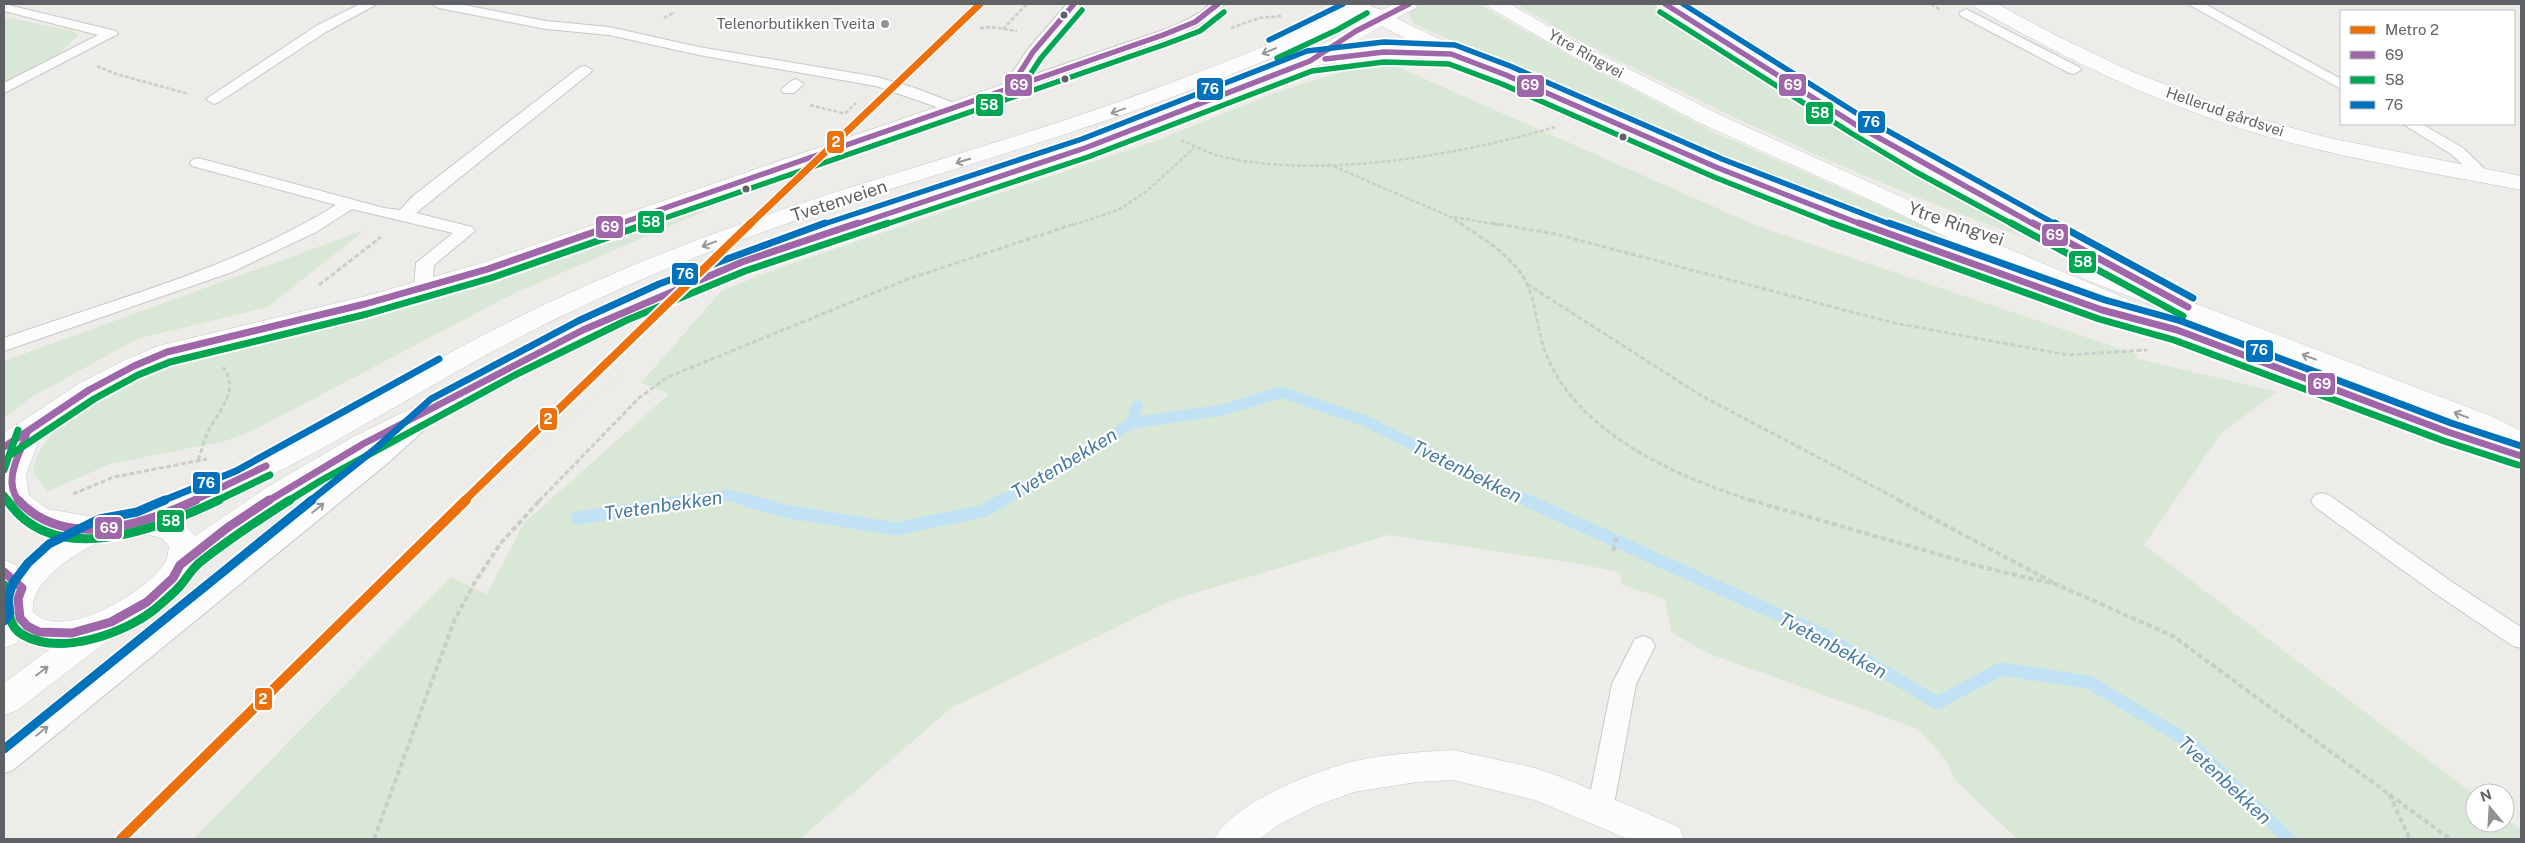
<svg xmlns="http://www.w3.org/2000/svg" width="2525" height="843" viewBox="0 0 2525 843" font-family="'Public Sans',sans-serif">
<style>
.green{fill:#d9e8d6}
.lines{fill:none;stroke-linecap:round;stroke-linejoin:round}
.stream-far1{stroke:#c0e2f4;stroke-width:11}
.stream{stroke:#c0e2f4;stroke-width:13}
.service-casing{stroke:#c8c8c8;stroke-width:2}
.minor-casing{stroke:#c8c8c8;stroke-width:1}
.secondary-casing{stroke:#cacaca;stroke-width:1}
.path-far2{stroke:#cacecb;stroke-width:2.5;stroke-dasharray:4 2;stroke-linecap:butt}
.path-far1{stroke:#cacecb;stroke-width:3;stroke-dasharray:5 2.5;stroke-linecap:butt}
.path{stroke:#cacecb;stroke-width:4;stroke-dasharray:5.5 3;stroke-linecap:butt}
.service{fill:#fcfcfc;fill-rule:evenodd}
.minor{fill:#fcfcfc;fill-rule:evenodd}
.secondary{fill:#fcfcfc;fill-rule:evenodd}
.rail-far1{stroke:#e3e4e3;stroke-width:4;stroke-dasharray:1 6;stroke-linecap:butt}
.rail{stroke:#e3e4e3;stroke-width:4.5;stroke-dasharray:1 8;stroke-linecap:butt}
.bus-1-far2-casing{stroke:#fff;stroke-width:9}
.bus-1-far1-casing{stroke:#fff;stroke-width:11}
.bus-1-casing{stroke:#fff;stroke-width:12}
.bus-2-far2-casing{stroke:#fff;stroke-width:9}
.bus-2-far1-casing{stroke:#fff;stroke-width:11}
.bus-2-casing{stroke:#fff;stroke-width:12}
.bus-3-far2-casing{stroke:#fff;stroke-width:9}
.bus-3-far1-casing{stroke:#fff;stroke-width:11}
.bus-3-casing{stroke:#fff;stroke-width:12}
.bus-1-far2{stroke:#a066aa;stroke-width:5.5}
.bus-1-far1{stroke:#a066aa;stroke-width:7}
.bus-1{stroke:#a066aa;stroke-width:9}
.bus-2-far2{stroke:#00a651;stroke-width:5.5}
.bus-2-far1{stroke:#00a651;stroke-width:7}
.bus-2{stroke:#00a651;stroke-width:9}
.bus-3-far2{stroke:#0072bc;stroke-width:5.5}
.bus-3-far1{stroke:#0072bc;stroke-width:7}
.bus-3{stroke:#0072bc;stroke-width:9}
.metro-1-far2-casing{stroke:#fff;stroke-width:10}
.metro-1-far1-casing{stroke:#fff;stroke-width:12}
.metro-1-casing{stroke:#fff;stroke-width:14}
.metro-1-far2{stroke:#ec700c;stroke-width:7}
.metro-1-far1{stroke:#ec700c;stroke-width:8}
.metro-1{stroke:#ec700c;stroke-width:10}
.oneway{stroke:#95989a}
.bus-dot{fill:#5e6266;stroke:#fff;stroke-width:2}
.poi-dot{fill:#909294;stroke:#fff;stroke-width:2}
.labels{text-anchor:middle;stroke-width:4.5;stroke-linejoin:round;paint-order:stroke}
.far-poi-label{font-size:15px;fill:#5e6266;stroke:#fff;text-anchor:end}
.far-street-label{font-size:15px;fill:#5e6266;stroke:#fff}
.street-label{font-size:18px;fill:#5e6266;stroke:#fff}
.water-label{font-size:19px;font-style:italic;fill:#477ba2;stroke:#fff}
.line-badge{stroke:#fff;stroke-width:2}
.badge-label{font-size:14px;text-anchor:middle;font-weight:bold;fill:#fff}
</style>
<rect width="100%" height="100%" fill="#edece9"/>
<g class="green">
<polygon points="1395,4 1478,4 1593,69 1713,132 1955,239 2006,265 1782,185 1414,24 1408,12"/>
<path d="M1517,4H1651L1856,134L1966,198L2053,244L2051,247C1921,202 1797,149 1674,88C1621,62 1566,36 1517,4Z"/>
<polygon points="4,17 73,31 78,35 60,53 4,83"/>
<polygon points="1356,67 1398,67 1757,226 2139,355 2135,358 2277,392 2222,432 2144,545 2475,795 2475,823 2505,823 2505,818 2521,830 2521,839 2017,839 1956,781 1945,759 1918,729 1707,653 1671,632 1665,599 1622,585 1619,573 1581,564 1389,535 1172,600 951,708 800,839 193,839 451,577 487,594 524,523 669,394 641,383 721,291 781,267 1153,142 1272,94"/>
<path d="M702,206L705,211L515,293L252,431L225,441L110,464L47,492L33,471C41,424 109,389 149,372C178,359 209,352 240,345C286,334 333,325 379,312C488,282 595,243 702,206Z"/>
<polygon points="365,230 268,307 137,339 30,398 4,418 4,361"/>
</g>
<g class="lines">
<g class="stream-far1">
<polyline points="1131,423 1137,406"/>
<polyline points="685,501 728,495 751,501"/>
<polyline points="1001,501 1070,464 1131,423 1223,410 1281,392 1365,421 1529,501"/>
</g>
<g class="stream">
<polyline points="746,500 784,511 896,529 983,511 1003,500"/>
<polyline points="1526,500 1823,635 1937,703 2001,669 2089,682 2189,742 2289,839"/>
<polyline points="577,518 694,500"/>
</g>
<g class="service-casing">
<g id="service">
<polygon points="4,4 116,31 118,34 4,93 4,83 98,35 4,11"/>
<polygon points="360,4 377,4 326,32 219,102 214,104 206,99 316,26"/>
<polygon points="432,4 459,4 546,21 609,27 699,47 877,77 915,88 959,105 962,108 954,113 876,86 699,55 609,35 546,29 439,8"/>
<polygon points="1067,4 1081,4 1039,54 1024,78 1175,26 1201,12 1210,4 1225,4 1211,18 1185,32 1015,91 1005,91 1002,88 1028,49"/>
<polygon points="2188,4 2205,4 2341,79 2341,89"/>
<polygon points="1966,9 2079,67 2081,70 2074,74 2069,73 1961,16 1959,13"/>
<path d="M585,66L592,70L590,73L416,213L472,227L475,231L434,265L432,288L429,292H417L414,288L416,263L453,233L352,209L316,232L232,272L4,351V338C117,298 233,269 336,205L192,166L190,163L192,160L198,158L384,208L400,210L413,196L580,67Z"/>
<polygon points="796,79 804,84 794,93 784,93 781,90 791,81"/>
<polygon points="2403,124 2422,124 2463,148 2491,175 2483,180 2477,178 2451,154"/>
<polygon points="428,408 435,410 438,415 435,420 389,462 13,770 4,773 4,747 375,452 421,410"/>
<polygon points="2322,493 2329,495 2452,582 2521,627 2521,648 2513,646 2436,594 2315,507 2311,501 2315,495"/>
<polygon points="1643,636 1651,639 1655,646 1636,684 1613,810 1609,818 1600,822 1591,818 1587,810 1612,684 1635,639"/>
</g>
</g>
<g class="minor-casing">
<g id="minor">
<path d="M1973,4H1997L2057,36L2128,70L2238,113L2329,138L2521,176V190C2434,173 2344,159 2259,134C2160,105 2066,59 1976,8Z"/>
<path d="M1010,82L1017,84L1020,88L1017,92L497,274L365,312L175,359L143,372L98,397L40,437L26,475L29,495L47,509L113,520L118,528L113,536C89,544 13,533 4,503C0,492 4,449 4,433L80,383L125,360L158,346L362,297L479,264Z"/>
<path d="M4,560C18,565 30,574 37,588L33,597C20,601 14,599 4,590Z"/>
<path d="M1453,750L1535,768L1561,777L1679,827L1684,839H1628L1535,800L1453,780L1417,782L1354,792L1316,806L1278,825L1260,839H1215C1231,803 1317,770 1355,761C1387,754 1420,752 1453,750Z"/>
</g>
</g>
<g class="secondary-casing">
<path id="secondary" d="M1349,4H1371L1370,6L1382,10L1395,4H1418L1416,8L1396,18C1473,57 1552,89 1632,123C1759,176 1886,227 2017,270L1974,251L1886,207L1700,123L1567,53L1490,8L1487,4H1510L1581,45L1716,113L1902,197L1990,241L2186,324L2464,427L2082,278L2079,273L2082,268L2093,266L1913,168L1848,130L1658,8L1655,4H1678L1864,120L1929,158L2132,267L2135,272L2128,278L2491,416L2521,431V466L2438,439L2168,336L2034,278L2036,281L2033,287L2024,289L1918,253L1767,196L1445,59L1384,58L1318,65L1093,153L751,267L632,317L519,372L446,415L373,451L289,502L237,536L190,574L176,593L151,614L112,634L109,640L16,711L4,715V683L54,646L41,645L21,638L15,644L4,648C4,611 0,591 26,562C56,530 95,521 136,511C170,503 209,481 241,465C327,423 408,374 493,330C573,289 656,254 741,224C884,173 1031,136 1173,82C1233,59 1294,37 1349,4ZM1360,13L1367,18L1303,57L1168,109L1077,143L733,257L614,305L501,360L426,401L353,437L269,486L195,536L182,521L177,519C285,475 384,412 486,355C552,319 621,287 691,259C852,195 1021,154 1183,93C1243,70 1305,47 1360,13ZM1381,26L1422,47L1384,46L1339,51ZM140,533L162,538L169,546C168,551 168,557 166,561C149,591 63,643 33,612C28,582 78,551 102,541C114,537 127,535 140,533Z"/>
</g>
<g class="path-far2">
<polyline points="1931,4 1941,10"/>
<polyline points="664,18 675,12"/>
<polyline points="980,28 991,27 1017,31"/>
<polyline points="1231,28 1259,18 1281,16"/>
<polyline points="1003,29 1027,4"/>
<polyline points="97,66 116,74 189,94"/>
<polyline points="810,105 842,113 847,112 856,103"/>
<path d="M1181,140C1192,145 1204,151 1216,155C1313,181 1460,155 1555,127"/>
<polyline points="1328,164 1451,217 1462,225"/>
<polyline points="1454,217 1499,225"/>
<polyline points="1073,225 1118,210 1147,191 1194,148"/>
</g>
<g class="path-far1">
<path d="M1460,223C1484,240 1514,256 1527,284C1537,305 1537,332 1546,354C1579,435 1676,476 1753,501"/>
<polyline points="1492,223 1555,234 1894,323 2068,355 2147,350"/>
<polyline points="1527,284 1700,395 1901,501"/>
<polyline points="319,285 381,237"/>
<path d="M198,460C202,450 204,440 209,430C220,409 240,390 223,367"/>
<polyline points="73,494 114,477 207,459"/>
<polyline points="539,501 639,398 668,377 908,279 1077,223"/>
</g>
<g class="path">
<polyline points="1750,500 1986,568 2058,585 2173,636 2450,839"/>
<polyline points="1898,500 2054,583"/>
<polyline points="1613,551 1617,536"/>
<polyline points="2389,794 2410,839"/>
<polyline points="374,839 454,621 475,582 500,544 540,500"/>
</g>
<use href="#service" class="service"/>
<use href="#minor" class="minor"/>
<use href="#secondary" class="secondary"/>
<polyline class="rail-far1" points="476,501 623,372"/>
<polyline class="rail" points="365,600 477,500"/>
<g class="bus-1-far2-casing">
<g id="bus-1-far2">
<polyline points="1665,4 1856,125 2035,225"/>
<polyline points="1325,59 1384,52 1451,54 1506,75 1718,168 1863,225"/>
<polyline points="1010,88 1033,52 1074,4"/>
<polyline points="616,225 1163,35 1195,22 1218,4"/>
<polyline points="854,225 1085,148 1310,61 1356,31 1409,4"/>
</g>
</g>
<g class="bus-1-far1-casing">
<g id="bus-1-far1">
<polyline points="1859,223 2102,310 2177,330 2448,432 2521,456"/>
<polyline points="2033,223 2188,307"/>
<polyline points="4,447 89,390 134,366 167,352 365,304 488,269 620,223"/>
<path d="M19,501C2,481 20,454 27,433"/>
<polyline points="193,501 266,466"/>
<polyline points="268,501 363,444 583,330 742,262 858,223"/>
</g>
</g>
<g class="bus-1-casing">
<g id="bus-1">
<path d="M18,500C65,551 143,525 196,500"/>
<polyline points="4,572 22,588 18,599 20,618 27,626 39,632 72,633 111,622 147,602 173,578 180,565 227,528 269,500"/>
</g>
</g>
<g class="bus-2-far2-casing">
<g id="bus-2-far2">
<polyline points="1660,12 1851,133 1916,172 2014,225"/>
<polyline points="1277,58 1337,30 1367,13"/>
<polyline points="1018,93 1041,58 1082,10"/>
<polyline points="645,225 1166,44 1200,31 1224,12"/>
<polyline points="884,225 1088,157 1312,71 1384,62 1449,64 1502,84 1714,177 1835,225"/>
</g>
</g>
<g class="bus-2-far1-casing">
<g id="bus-2-far1">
<polyline points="1831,223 2099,319 2174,340 2444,441 2518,465"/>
<polyline points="2011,223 2183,316"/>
<polyline points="10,455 94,399 138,375 170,362 367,314 491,278 649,223"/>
<polyline points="4,470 18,430"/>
<polyline points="4,495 8,501"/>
<polyline points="216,501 270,475"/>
<polyline points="288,501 322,480 515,375 627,320 745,271 888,223"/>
</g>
</g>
<g class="bus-2-casing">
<g id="bus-2">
<path d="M7,500C54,571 160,528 219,500"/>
<path d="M4,585L10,591C6,606 8,627 23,635C60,656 124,634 155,609C163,602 173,594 180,586C188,577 189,572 199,563C228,540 258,520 290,500"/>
</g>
</g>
<g class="bus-3-far2-casing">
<g id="bus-3-far2">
<polyline points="1683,4 1861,116 2057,225"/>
<polyline points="1269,40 1343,4"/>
<polyline points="821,225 1082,139 1307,51 1384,42 1455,45 1510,66 1722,159 1892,225"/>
</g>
</g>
<g class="bus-3-far1-casing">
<g id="bus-3-far1">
<polyline points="1889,223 2105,300 2181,321 2451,423 2521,446"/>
<polyline points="2055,223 2193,298"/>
<polyline points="162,501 236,471 439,359"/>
<polyline points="310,501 375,449 431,399 578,321 659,284 825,223"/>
</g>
</g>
<g class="bus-3-casing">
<g id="bus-3">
<polyline points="4,621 10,614 8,598 13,583 28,563 49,544 99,519 137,512 165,500"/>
<polyline points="4,749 312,500"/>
</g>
</g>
<use href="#bus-1-far2" class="bus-1-far2"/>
<use href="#bus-1-far1" class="bus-1-far1"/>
<use href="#bus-1" class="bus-1"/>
<use href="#bus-2-far2" class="bus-2-far2"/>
<use href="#bus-2-far1" class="bus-2-far1"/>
<use href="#bus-2" class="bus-2"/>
<use href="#bus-3-far2" class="bus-3-far2"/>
<use href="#bus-3-far1" class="bus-3-far1"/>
<use href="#bus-3" class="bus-3"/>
<g class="metro-1-far2-casing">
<polyline id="metro-1-far2" points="749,225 980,4"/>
</g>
<g class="metro-1-far1-casing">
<polyline id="metro-1-far1" points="464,501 751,223"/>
</g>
<g class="metro-1-casing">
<polyline id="metro-1" points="121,839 466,500"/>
</g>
<use href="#metro-1-far2" class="metro-1-far2"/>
<use href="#metro-1-far1" class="metro-1-far1"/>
<use href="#metro-1" class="metro-1"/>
</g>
<defs><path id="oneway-shaft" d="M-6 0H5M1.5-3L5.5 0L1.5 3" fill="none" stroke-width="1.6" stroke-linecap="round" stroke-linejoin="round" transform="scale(1.25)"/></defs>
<g class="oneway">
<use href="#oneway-shaft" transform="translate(1269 51) rotate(157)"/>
<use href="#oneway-shaft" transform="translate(1118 111) rotate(160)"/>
<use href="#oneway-shaft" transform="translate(963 161) rotate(163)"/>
<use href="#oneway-shaft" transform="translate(709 244) rotate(159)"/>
<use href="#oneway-shaft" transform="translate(2309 357) rotate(-159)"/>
<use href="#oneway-shaft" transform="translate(2461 415) rotate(-159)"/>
<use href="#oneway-shaft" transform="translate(318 508) rotate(-39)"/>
<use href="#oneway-shaft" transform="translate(42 671) rotate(-37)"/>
<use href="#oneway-shaft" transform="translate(42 731) rotate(-39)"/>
</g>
<g class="bus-dot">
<circle cx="1064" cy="15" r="4.5"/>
<circle cx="1065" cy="79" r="4.5"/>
<circle cx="1623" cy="137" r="4.5"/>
<circle cx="746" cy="189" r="4.5"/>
</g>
<circle class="poi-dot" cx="885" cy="24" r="5"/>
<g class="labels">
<g class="far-poi-label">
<text x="875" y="29">Telenorbutikken Tveita</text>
</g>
<g class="far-street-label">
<text transform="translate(1586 54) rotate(29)" y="5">Ytre Ringvei</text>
<text transform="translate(2225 112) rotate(19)" y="5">Hellerud gårdsvei</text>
</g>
<g class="street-label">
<text transform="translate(839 201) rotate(-18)" y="6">Tvetenveien</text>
<text transform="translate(1956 224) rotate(19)" y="6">Ytre Ringvei</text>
</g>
<g class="water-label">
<text transform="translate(1064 463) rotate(-31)" y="7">Tvetenbekken</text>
<text transform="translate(1467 471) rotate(26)" y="7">Tvetenbekken</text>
<text transform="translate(663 505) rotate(-8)" y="7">Tvetenbekken</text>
<text transform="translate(1833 645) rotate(28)" y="7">Tvetenbekken</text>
<text transform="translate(2225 780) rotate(43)" y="7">Tvetenbekken</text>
</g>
</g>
<g class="line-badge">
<rect x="1778" y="73" width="29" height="24" rx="5" fill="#a066aa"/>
<rect x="1004" y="73" width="29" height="24" rx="5" fill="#a066aa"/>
<rect x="1516" y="74" width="29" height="24" rx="5" fill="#a066aa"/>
<rect x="1196" y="77" width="28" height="24" rx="5" fill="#0072bc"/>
<rect x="975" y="93" width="29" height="24" rx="5" fill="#00a651"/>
<rect x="1805" y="101" width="29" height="24" rx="5" fill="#00a651"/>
<rect x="1857" y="110" width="29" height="24" rx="5" fill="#0072bc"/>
<rect x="826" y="130" width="19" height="24" rx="5" fill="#ec700c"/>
<rect x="637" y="210" width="28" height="24" rx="5" fill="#00a651"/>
<rect x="595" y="215" width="29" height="24" rx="5" fill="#a066aa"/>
<rect x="2041" y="223" width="28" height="24" rx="5" fill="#a066aa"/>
<rect x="2068" y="250" width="29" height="24" rx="5" fill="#00a651"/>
<rect x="671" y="262" width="28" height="24" rx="5" fill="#0072bc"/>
<rect x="2245" y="339" width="29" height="24" rx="5" fill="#0072bc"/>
<rect x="2307" y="372" width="29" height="24" rx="5" fill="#a066aa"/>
<rect x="539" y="407" width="19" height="24" rx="5" fill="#ec700c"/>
<rect x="192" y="471" width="29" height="24" rx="5" fill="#0072bc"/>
<rect x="156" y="509" width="29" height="24" rx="5" fill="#00a651"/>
<rect x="94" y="516" width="29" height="24" rx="5" fill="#a066aa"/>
<rect x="254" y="687" width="19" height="24" rx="5" fill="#ec700c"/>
</g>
<g class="badge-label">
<text x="1793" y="90">69</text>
<text x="1019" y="90">69</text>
<text x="1530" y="90">69</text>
<text x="1210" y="94">76</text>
<text x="989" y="110">58</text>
<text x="1820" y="118">58</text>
<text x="1871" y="127">76</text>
<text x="836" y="147">2</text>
<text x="651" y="227">58</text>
<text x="610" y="232">69</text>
<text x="2055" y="240">69</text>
<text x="2083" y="267">58</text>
<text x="685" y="279">76</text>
<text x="2259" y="355">76</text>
<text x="2322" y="389">69</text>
<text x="548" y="424">2</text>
<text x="206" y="488">76</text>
<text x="171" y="526">58</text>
<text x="109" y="533">69</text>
<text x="263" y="704">2</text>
</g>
<rect width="2525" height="843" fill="none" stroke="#5e6266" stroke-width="10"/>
<rect x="2340" y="10" width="175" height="115" fill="#ffffff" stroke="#bfc0c2"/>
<rect x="2350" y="26" width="25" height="8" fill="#ec700c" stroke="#bfc0c2"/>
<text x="2385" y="35" font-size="15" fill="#5e6266">Metro 2</text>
<rect x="2350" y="51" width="25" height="8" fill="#a066aa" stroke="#bfc0c2"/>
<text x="2385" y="60" font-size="15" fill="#5e6266">69</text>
<rect x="2350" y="76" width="25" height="8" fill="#00a651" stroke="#bfc0c2"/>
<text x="2385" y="85" font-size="15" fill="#5e6266">58</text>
<rect x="2350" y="101" width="25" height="8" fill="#0072bc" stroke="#bfc0c2"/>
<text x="2385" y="110" font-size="15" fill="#5e6266">76</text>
<g transform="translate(2490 808) rotate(342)"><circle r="24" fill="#ffffff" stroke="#bfc0c2"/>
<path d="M0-4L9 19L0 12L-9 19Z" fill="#909294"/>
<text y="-8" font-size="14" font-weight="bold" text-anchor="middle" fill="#5e6266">N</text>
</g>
</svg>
